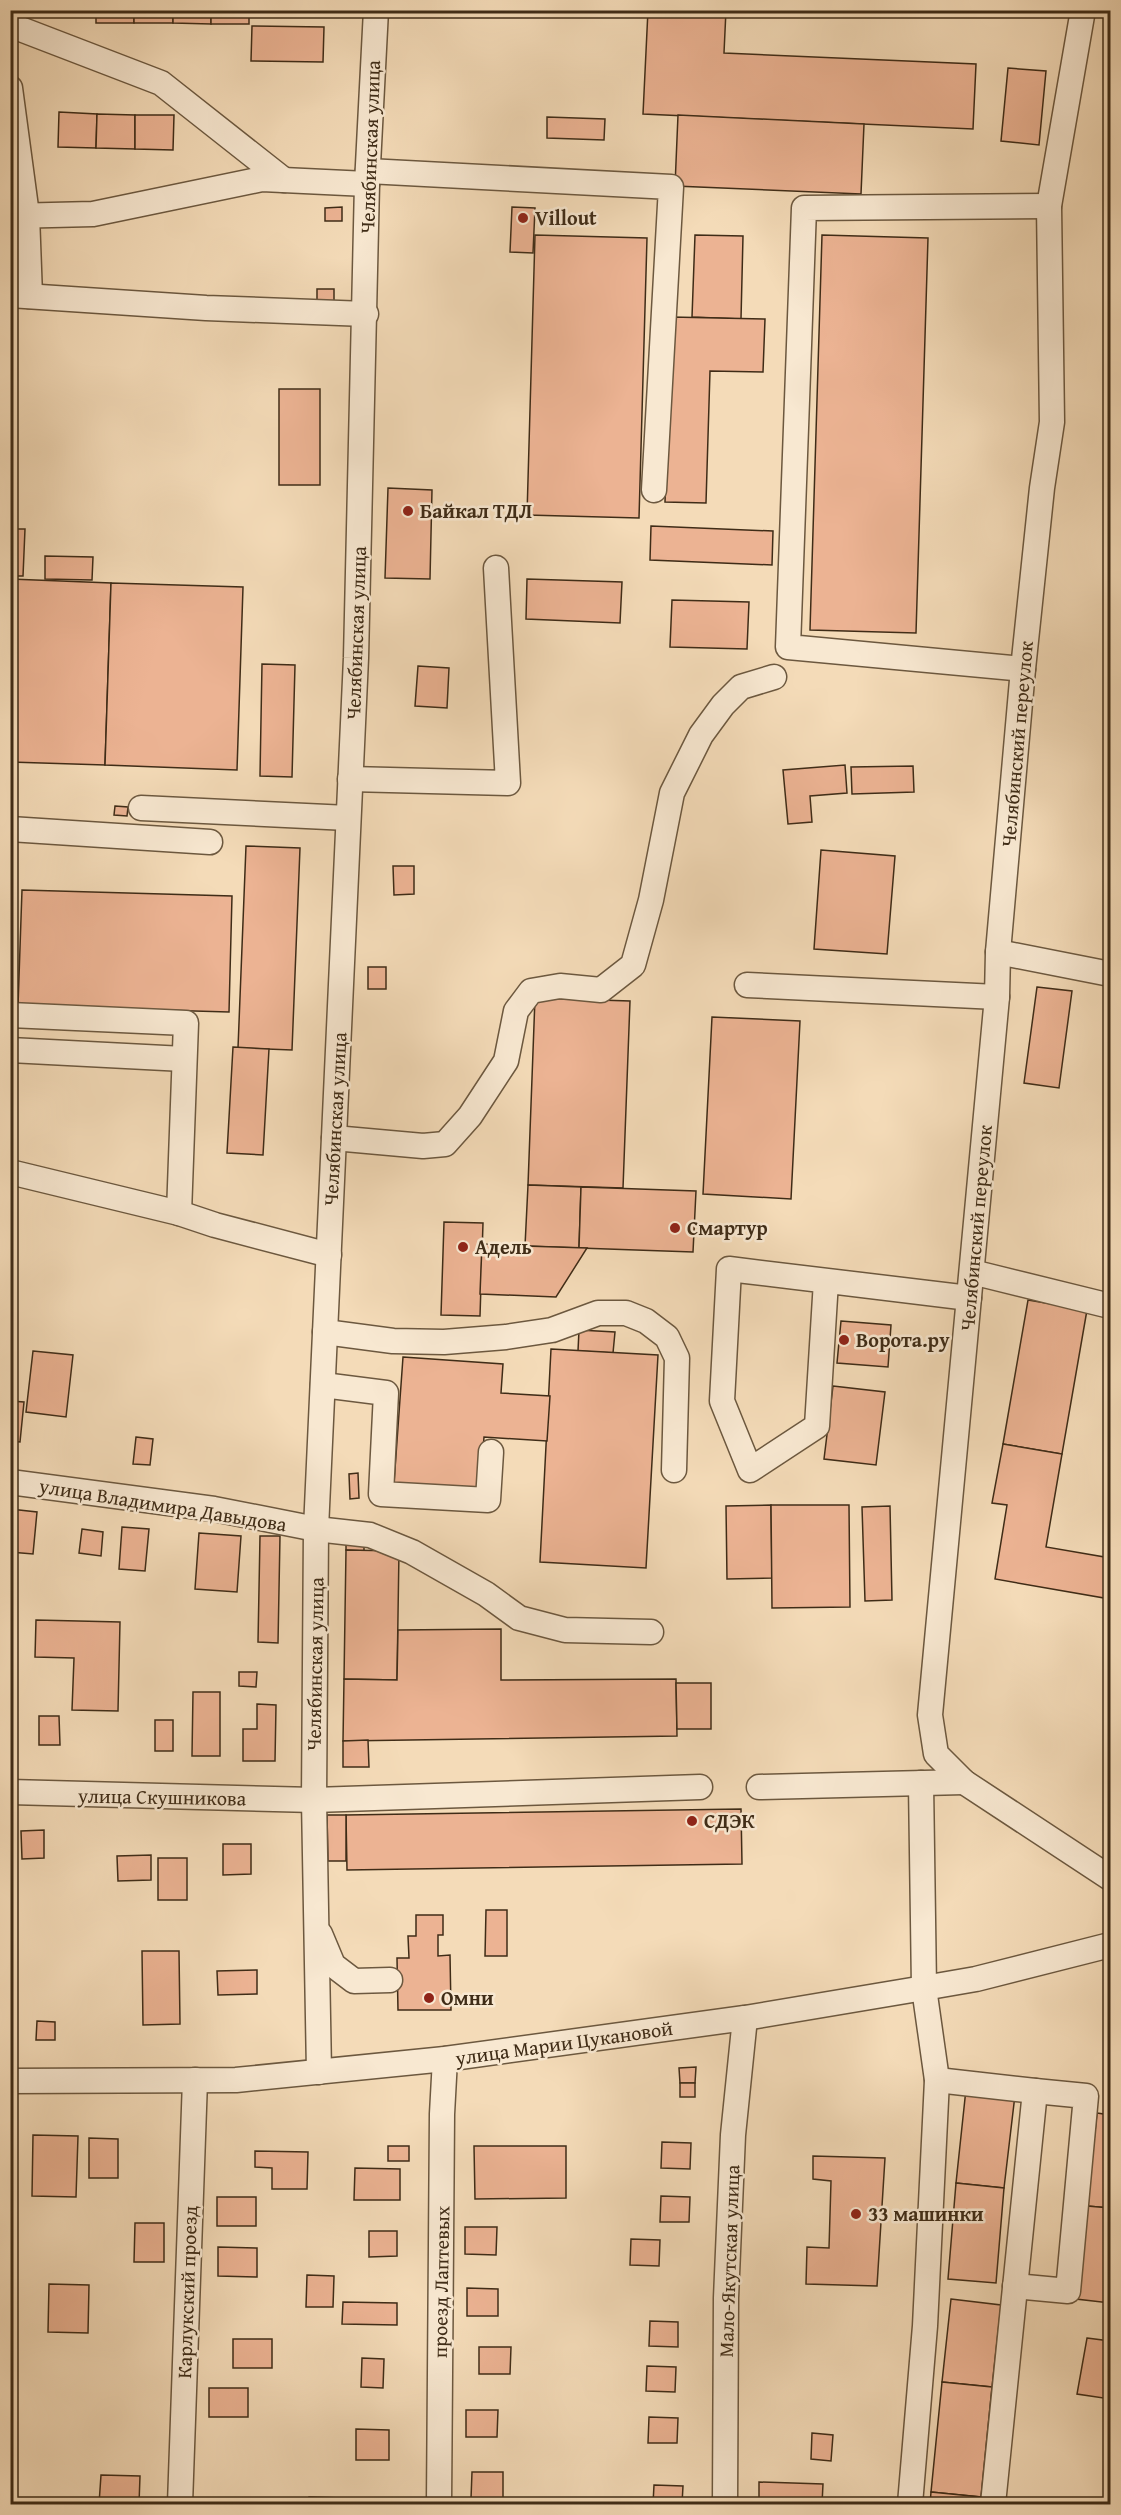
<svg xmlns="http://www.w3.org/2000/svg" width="1121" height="2515" viewBox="0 0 1121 2515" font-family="'Gentium Book Plus',serif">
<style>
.building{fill:#ecb393;stroke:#3f2c17;stroke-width:1.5}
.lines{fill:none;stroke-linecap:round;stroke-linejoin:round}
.minor-casing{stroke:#6c583f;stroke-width:27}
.minor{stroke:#f8e8d1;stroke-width:24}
.poi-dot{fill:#8f2418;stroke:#f8e8d1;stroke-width:2}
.labels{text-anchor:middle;stroke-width:5;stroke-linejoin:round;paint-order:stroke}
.street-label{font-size:20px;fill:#3f2c17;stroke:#f8e8d1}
.poi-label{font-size:20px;font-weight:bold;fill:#3f2c17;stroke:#f8e8d1;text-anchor:start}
</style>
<rect width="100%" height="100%" fill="#f4dbb8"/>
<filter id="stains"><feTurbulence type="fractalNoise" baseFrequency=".00333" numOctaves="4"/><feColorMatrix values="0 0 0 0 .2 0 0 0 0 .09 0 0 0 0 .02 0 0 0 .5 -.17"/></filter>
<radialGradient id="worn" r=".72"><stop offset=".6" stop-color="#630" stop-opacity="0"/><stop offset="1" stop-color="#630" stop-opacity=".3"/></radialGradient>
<g class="building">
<rect x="78" y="10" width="18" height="7"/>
<rect x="96" y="10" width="38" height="13"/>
<rect x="134" y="10" width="39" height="13"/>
<polygon points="173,10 211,10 211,24 173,23"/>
<rect x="211" y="10" width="38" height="14"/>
<polygon points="648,10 726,10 724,53 976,64 973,129 643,114"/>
<polygon points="252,26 324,27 323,62 251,61"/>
<polygon points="1008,68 1046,71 1039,145 1001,141"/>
<polygon points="59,112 97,114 96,148 58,147"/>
<polygon points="97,114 135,115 135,149 96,148"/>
<polygon points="135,115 174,115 173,150 135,149"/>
<polygon points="678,115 864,124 861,194 675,186"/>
<polygon points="547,117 605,119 604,140 547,138"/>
<polygon points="342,207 342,221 325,221 325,208"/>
<polygon points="512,207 535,208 533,253 510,252"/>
<polygon points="535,235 647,238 639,518 527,515"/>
<polygon points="695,235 743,236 741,319 692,317"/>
<polygon points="822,235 928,238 916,633 810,630"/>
<rect x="317" y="289" width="17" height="14"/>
<polygon points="671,317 765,319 763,372 710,371 706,503 665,502"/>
<rect x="279" y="389" width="41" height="96"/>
<polygon points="388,488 432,490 430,579 385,578"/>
<polygon points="651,526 773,531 772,565 650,560"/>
<polygon points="10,529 25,529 23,576 10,576"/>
<polygon points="45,556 93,557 92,580 45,579"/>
<polygon points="10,579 111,583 105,765 10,762"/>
<polygon points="527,579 622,582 620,623 526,619"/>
<polygon points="111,583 243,587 237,770 105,765"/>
<polygon points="672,600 749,602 747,649 670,647"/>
<polygon points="262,664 295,665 292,777 260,776"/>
<polygon points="418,666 449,668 447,708 415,706"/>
<polygon points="845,765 847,793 810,796 812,822 788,824 783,770"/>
<polygon points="913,766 914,792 852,794 851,767"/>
<polygon points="115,806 128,807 127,816 114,815"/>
<polygon points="246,846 300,848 292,1050 238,1048"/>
<polygon points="821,850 895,856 887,954 814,949"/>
<polygon points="393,866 414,866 414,894 394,895"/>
<polygon points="22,890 232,896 229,1012 18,1006"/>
<rect x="368" y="967" width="18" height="22"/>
<polygon points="1037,987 1072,991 1059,1088 1024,1083"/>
<polygon points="535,998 630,1001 623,1188 528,1185"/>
<polygon points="712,1017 800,1021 791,1199 703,1194"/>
<polygon points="233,1047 269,1049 263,1155 227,1153"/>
<polygon points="528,1185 581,1187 579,1248 525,1246"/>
<polygon points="581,1187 696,1191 693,1252 579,1248"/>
<polygon points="444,1222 483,1223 480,1316 441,1315"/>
<polygon points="482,1244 525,1246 587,1248 556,1297 480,1294"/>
<polygon points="1028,1300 1087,1310 1062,1454 1003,1444"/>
<polygon points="841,1321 891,1325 888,1367 837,1363"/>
<polygon points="579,1330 615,1332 613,1353 578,1351"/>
<polygon points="551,1349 658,1355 646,1568 540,1562"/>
<polygon points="33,1351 73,1355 66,1417 26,1412"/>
<polygon points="403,1357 503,1364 501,1393 550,1396 547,1441 484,1437 480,1489 394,1483"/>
<polygon points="833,1386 885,1392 876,1465 824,1459"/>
<polygon points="10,1401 24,1402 20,1442 10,1441"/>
<polygon points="136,1437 153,1439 150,1465 133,1464"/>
<polygon points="1003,1444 1062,1454 1046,1547 1110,1558 1110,1599 995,1579 1007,1505 992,1503"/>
<polygon points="358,1473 359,1498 350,1499 349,1474"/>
<polygon points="771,1505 772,1578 727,1579 726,1506"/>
<polygon points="771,1505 849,1505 850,1607 772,1608"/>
<polygon points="890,1506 892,1600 865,1601 862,1507"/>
<polygon points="10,1509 37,1512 33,1554 10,1552"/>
<polygon points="122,1527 149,1529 145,1571 119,1569"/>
<polygon points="82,1529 103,1532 101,1556 79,1553"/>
<polygon points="199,1533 241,1536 237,1592 195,1589"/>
<polygon points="260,1536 280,1536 278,1643 258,1642"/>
<polygon points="346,1538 364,1539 364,1551 346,1550"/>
<polygon points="346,1550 399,1551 397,1680 344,1679"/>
<polygon points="36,1620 120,1622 118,1711 72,1710 74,1658 35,1657"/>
<polygon points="501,1629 501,1680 676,1679 677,1736 343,1741 344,1679 397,1680 398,1630"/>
<polygon points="239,1672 257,1672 256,1687 239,1686"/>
<polygon points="676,1683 711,1683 711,1729 677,1729"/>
<polygon points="193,1692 220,1692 220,1756 192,1756"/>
<polygon points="257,1704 276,1705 275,1761 243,1761 243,1729 257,1729"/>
<polygon points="39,1716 59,1716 60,1745 39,1745"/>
<rect x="155" y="1720" width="18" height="31"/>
<polygon points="368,1740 369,1767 343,1767 343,1741"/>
<polygon points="741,1809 742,1864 347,1870 346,1815"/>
<polygon points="327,1815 346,1815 346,1861 328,1861"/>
<polygon points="44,1830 44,1858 22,1859 21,1831"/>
<polygon points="223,1844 251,1844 251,1874 223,1875"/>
<polygon points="151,1855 151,1880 118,1881 117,1856"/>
<rect x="158" y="1858" width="29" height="42"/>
<polygon points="486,1910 507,1910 507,1956 485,1956"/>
<polygon points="416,1915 443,1915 443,1935 438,1935 438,1956 450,1955 451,2010 398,2010 397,1958 409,1958 408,1936 416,1936"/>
<polygon points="142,1951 179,1951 180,2024 143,2025"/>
<polygon points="257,1970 257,1994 218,1995 217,1971"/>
<polygon points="37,2021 55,2022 55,2040 36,2040"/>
<polygon points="696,2067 695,2083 680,2083 679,2068"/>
<rect x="680" y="2083" width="15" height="14"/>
<polygon points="966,2089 1015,2095 1004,2188 956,2183"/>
<polygon points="1097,2113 1110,2115 1110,2208 1087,2206"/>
<polygon points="33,2135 78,2136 76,2197 32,2196"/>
<polygon points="89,2138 118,2139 118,2178 89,2178"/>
<polygon points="662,2142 691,2143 690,2169 661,2168"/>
<rect x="388" y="2146" width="21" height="15"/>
<polygon points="474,2146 566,2146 566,2198 475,2199"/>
<polygon points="255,2151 308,2152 307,2189 272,2189 272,2168 255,2167"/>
<polygon points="813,2156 885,2158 877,2286 806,2284 807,2247 829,2248 831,2181 813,2179"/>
<polygon points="355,2168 400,2169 400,2200 354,2200"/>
<polygon points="956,2183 1004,2188 996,2283 948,2279"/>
<polygon points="661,2196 690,2197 689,2222 660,2222"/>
<rect x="217" y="2197" width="39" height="29"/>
<polygon points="1087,2206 1110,2208 1110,2303 1076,2299"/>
<polygon points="135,2223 164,2223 164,2262 134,2262"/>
<polygon points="465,2227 497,2227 496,2255 465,2254"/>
<polygon points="369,2231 397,2231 397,2256 369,2257"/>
<polygon points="631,2239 660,2240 659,2266 630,2265"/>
<polygon points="218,2247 257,2248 257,2277 218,2276"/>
<polygon points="307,2275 334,2276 333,2307 306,2307"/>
<polygon points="49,2284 89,2285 88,2333 48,2332"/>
<polygon points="467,2288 498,2289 498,2316 467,2316"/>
<polygon points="951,2299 1001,2305 992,2387 942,2382"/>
<polygon points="343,2302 397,2303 397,2325 342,2324"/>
<polygon points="10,2316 14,2316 15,2352 10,2352"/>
<polygon points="650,2321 678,2322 678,2347 649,2346"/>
<polygon points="1087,2338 1110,2341 1110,2399 1077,2394"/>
<rect x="233" y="2339" width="39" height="29"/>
<polygon points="479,2347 511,2347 510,2374 479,2374"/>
<polygon points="362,2358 384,2359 383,2388 361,2387"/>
<polygon points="647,2366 676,2367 675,2392 646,2391"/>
<polygon points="942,2382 992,2387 981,2497 931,2492"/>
<rect x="209" y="2388" width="39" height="29"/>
<polygon points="466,2410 498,2410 497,2437 466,2437"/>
<polygon points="649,2417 678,2418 677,2443 648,2443"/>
<polygon points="356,2429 389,2430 389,2460 356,2460"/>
<polygon points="812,2433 833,2435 831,2461 811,2459"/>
<polygon points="472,2472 503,2472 503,2499 471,2499"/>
<polygon points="101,2475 140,2476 139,2504 99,2504"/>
<polygon points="759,2482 823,2484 822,2504 759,2504"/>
<rect x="10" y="2483" width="3" height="16"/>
<polygon points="654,2485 683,2486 682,2504 653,2504"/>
<polygon points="931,2492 981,2497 980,2504 930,2504"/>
<polygon points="309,2497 344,2498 343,2504 308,2504"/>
<polygon points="216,2499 245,2500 245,2504 215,2504"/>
</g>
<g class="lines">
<g class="minor-casing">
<g id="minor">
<polyline points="1083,10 1049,206 1052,422 1042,488 1023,669 998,952 997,997 930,1715 936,1754 964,1782 1110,1878"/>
<polyline points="10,25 161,83 284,180"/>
<polyline points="10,88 27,215 30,296"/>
<polyline points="368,171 671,187 654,490"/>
<polyline points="10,216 93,214 262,179 367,184"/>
<polyline points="10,295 206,308 366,314"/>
<polyline points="1023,669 788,647 804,208 1049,206"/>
<polyline points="350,779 508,783 496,568"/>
<polyline points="141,808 348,818"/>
<polyline points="10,829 210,842"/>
<polyline points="998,952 1110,974"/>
<polyline points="747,985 997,997"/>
<polyline points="10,1015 186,1023 179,1213"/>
<polyline points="10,1050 184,1059"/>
<polyline points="334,1138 423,1146 445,1144 470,1116 506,1061 516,1011 531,991 560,986 601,990 633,965 651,900 672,793 701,735 723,705 741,687 774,677"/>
<polyline points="10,1172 179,1213 215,1225 329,1255"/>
<polyline points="972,1272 1110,1306"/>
<polyline points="826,1281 817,1426 750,1470 722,1401 729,1269 969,1298"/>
<polyline points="325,1332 393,1341 444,1342 506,1337 552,1330 598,1313 626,1313 646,1321 667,1337 677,1358 674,1470"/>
<polyline points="323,1385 386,1393 381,1494 488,1500 491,1452"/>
<polyline points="10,1482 214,1509 316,1529 370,1535 412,1552 486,1594 519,1618 565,1630 651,1632"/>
<polyline points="759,1787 964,1782"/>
<polyline points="10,1792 314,1800 700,1787"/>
<polyline points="320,1934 333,1965 354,1981 390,1980"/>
<polyline points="319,2072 314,1800 316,1529 356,658 367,184 376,10"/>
<polyline points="937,2080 1035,2091 993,2504"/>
<polyline points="10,2081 236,2080 445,2059 745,2018 924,1988 976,1979 1110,1945"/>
<polyline points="1015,2286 1068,2291 1086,2096 1035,2091"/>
<polyline points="180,2504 195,2080"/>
<polyline points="439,2504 442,2114 445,2059"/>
<polyline points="725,2504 726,2298 733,2135 745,2018"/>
<polyline points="910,2504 925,2326 937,2080 924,1988 921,1783"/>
</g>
</g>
<use href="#minor" class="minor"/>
</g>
<g class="poi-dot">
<circle cx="523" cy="218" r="6"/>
<circle cx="408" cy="511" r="6"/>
<circle cx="675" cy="1228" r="6"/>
<circle cx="463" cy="1247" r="6"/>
<circle cx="844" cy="1340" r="6"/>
<circle cx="692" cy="1821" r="6"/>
<circle cx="429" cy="1998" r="6"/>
<circle cx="856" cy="2214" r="6"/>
</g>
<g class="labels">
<g class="street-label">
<text transform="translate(370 147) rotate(-88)" y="7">Челябинская улица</text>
<text transform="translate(356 633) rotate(-88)" y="7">Челябинская улица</text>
<text transform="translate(1017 744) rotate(-85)" y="7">Челябинский переулок</text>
<text transform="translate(335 1119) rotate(-87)" y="7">Челябинская улица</text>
<text transform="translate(976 1228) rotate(-85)" y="7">Челябинский переулок</text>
<text transform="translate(163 1505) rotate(9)" y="7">улица Владимира Давыдова</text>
<text transform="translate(315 1664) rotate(-89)" y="7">Челябинская улица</text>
<text transform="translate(162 1797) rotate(1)" y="7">улица Скушникова</text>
<text transform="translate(564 2043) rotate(-8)" y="7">улица Марии Цукановой</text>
<text transform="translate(729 2261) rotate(-88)" y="7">Мало-Якутская улица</text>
<text transform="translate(441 2282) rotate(-89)" y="7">проезд Лаптевых</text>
<text transform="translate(187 2292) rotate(-88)" y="7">Карлукский проезд</text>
</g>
<g class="poi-label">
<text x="535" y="225">Villout</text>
<text x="420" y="518">Байкал ТДЛ</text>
<text x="687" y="1235">Смартур</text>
<text x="475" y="1254">Адель</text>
<text x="856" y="1347">Ворота.ру</text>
<text x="704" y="1828">СДЭК</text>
<text x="441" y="2005">Омни</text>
<text x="868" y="2221">33 машинки</text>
</g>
</g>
<rect width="1121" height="2515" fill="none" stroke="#f4dbb8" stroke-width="36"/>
<rect x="12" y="12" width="1097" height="2491" fill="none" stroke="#3f2c17" stroke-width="3"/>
<rect x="18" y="18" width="1085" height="2479" fill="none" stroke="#3f2c17" stroke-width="1.5"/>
<rect width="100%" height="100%" filter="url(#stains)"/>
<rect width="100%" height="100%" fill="url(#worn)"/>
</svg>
